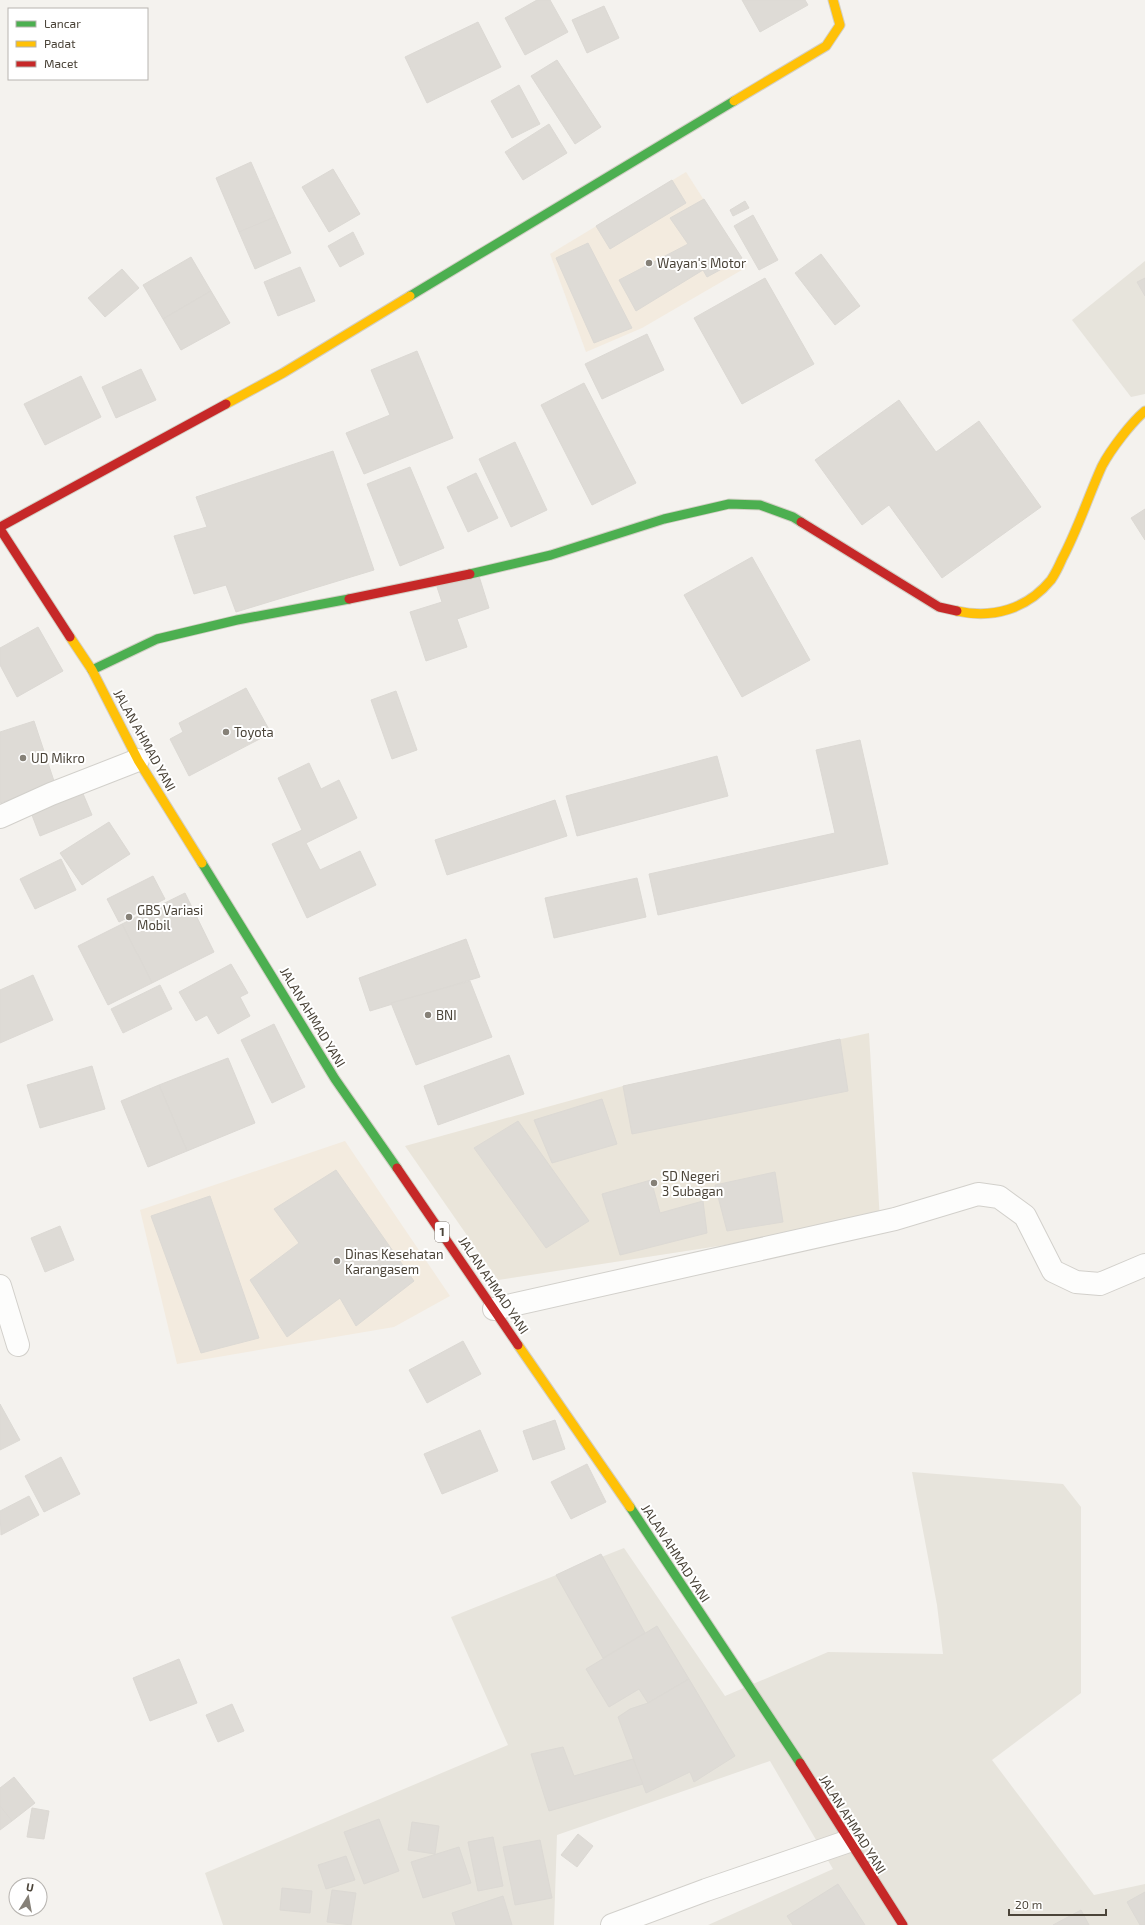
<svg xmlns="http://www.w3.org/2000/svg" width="1145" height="1925" viewBox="0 0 1145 1925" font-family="'Exo 2',sans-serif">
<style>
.residential{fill:#e7e4dc}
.commercial{fill:#f3ebdf}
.education{fill:#eae5da}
.building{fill:#dedbd6;stroke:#dcd9d4}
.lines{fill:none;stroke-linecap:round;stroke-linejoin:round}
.street-casing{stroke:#d2d0cb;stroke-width:24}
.fast-casing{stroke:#d3cfc5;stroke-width:11}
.slow-casing{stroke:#d3cfc5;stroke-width:11}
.jam-casing{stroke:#d3cfc5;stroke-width:11}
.street{stroke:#fdfdfc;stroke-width:22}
.fast{stroke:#4caf50;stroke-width:9}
.slow{stroke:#ffc107;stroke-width:9}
.jam{stroke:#c62828;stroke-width:9}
.poi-dot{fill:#868178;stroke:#fff;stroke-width:1.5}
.labels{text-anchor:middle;stroke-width:4;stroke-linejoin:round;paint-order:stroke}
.shield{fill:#fff;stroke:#817c74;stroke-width:1}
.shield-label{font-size:12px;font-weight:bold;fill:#4b4439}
.poi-label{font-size:13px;fill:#4b4439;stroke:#fff;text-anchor:start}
.street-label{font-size:13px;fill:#4b4439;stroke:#fff}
</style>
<rect width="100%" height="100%" fill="#f4f2ee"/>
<g class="residential">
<polygon points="1145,261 1145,394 1131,397 1072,320"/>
<polygon points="912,1472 1063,1484 1081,1507 1081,1693 992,1760 1094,1895 1145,1884 1145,1925 708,1925 833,1869 770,1761 557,1835 554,1925 223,1925 205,1873 508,1745 451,1617 624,1548 725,1696 828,1652 943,1654 937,1605"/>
</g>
<g class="commercial">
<polygon points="686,172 747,267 642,328 586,352 550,254"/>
<polygon points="345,1141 450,1296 394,1327 177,1364 140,1210"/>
</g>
<polygon class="education" points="869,1033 880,1221 498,1280 405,1146 623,1086"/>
<g class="building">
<polygon points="537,0 550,0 568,32 525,55 505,18"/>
<polygon points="742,0 805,0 808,5 760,32"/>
<polygon points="604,6 619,38 587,53 572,20"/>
<polygon points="478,22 501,67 427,103 405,57"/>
<polygon points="557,60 601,127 575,144 531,76"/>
<polygon points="519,85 540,124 512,138 491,101"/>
<polygon points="549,124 567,153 523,180 505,152"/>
<polygon points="251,162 275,217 239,232 216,178"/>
<polygon points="333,169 360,214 329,232 302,187"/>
<polygon points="672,180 686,203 610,249 596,226"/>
<polygon points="704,199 742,258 707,277 703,270 636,311 619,280 688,244 670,218"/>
<polygon points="745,201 749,208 733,216 730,210"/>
<polygon points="753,215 778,260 759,270 734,226"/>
<polygon points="275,217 291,253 255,269 239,232"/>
<polygon points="353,232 364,254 340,267 328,246"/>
<polygon points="588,243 632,328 594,343 556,258"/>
<polygon points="821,254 860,306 835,325 795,273"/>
<polygon points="191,257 211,291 163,319 143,285"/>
<polygon points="300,267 315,301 278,316 264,282"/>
<polygon points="122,269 139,288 105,317 88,298"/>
<polygon points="765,278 814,364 742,404 694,318"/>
<polygon points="1145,278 1145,296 1137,282"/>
<polygon points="211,291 230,323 181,350 163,319"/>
<polygon points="647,334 664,370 602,399 585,364"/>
<polygon points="417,351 453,438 364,474 346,433 390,415 371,370"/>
<polygon points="141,369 156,400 116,418 102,387"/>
<polygon points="81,376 101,417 45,445 24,404"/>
<polygon points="584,383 636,483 592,505 541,405"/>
<polygon points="899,400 936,452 979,421 1041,507 942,578 889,505 862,525 815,460"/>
<polygon points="515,442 547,510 511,527 479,459"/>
<polygon points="333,451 374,570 236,612 226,585 194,594 174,536 207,527 196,497"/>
<polygon points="410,467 444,548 400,566 367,484"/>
<polygon points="476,473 498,518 468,532 447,487"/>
<polygon points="1145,509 1145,540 1131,518"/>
<polygon points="752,557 810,660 742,697 684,595"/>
<polygon points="478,573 489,608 457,619 467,647 426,661 410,612 442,602 437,587"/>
<polygon points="38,627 63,671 17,697 0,665 0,648"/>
<polygon points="246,688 271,733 189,776 170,739 183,732 179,723"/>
<polygon points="396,691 417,750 392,759 371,700"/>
<polygon points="34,721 55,784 0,803 0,732"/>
<polygon points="860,740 888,864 658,915 649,874 835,833 816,750"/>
<polygon points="717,756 728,796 577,836 566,796"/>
<polygon points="309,763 321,789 339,780 357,818 306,843 320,870 360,851 376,885 307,918 272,844 302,830 278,778"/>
<polygon points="81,789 92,815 40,836 30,810"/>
<polygon points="555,800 567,836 447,875 435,840"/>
<polygon points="109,822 130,854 82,885 60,853"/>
<polygon points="61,859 76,890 35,909 20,879"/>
<polygon points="153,876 165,899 119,922 107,899"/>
<polygon points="637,878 646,917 554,938 545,898"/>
<polygon points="185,893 214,952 152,983 122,924"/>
<polygon points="122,924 152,983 108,1005 78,946"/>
<polygon points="466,939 480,977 370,1011 359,978"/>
<polygon points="231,964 248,993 240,997 250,1016 218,1034 207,1015 196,1021 179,992"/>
<polygon points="33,975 53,1020 0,1043 0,990"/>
<polygon points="470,981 492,1037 416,1065 391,1003"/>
<polygon points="160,985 172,1009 123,1033 111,1009"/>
<polygon points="274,1024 305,1087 272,1103 241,1040"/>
<polygon points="840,1039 848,1091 632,1134 623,1086"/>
<polygon points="509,1055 524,1094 438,1125 424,1086"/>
<polygon points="228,1058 255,1123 187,1151 159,1085"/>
<polygon points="92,1066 105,1109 40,1128 27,1085"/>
<polygon points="159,1085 187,1151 148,1167 121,1101"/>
<polygon points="602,1099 617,1144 552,1163 534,1120"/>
<polygon points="518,1121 589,1221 546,1248 474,1148"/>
<polygon points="336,1170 414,1281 356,1326 340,1298 287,1337 250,1280 299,1243 274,1209"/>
<polygon points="775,1172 783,1222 727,1231 715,1185"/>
<polygon points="651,1180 660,1213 703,1201 707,1233 620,1255 602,1194"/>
<polygon points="210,1196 259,1338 201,1353 151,1216"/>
<polygon points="60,1226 74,1260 45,1272 31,1238"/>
<polygon points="463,1341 481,1374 427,1403 409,1370"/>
<polygon points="0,1404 20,1440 0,1450"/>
<polygon points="555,1420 565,1449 533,1460 523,1431"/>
<polygon points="480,1430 498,1471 442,1494 424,1454"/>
<polygon points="61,1457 80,1494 44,1512 25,1476"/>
<polygon points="587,1464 606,1502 571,1519 551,1482"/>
<polygon points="29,1496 39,1515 1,1535 0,1511"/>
<polygon points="601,1554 645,1633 603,1658 556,1575"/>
<polygon points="657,1626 689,1679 648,1703 639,1689 609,1707 586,1669"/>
<polygon points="179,1659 197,1703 150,1721 133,1678"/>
<polygon points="689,1679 735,1756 694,1782 690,1772 646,1793 618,1717 630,1709 648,1703"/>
<polygon points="232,1704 244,1731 218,1742 206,1715"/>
<polygon points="563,1747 574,1776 633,1759 643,1784 549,1811 531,1754"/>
<polygon points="14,1777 35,1803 12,1821 0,1806 0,1788"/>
<polygon points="0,1806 12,1821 0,1830"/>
<polygon points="32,1808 49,1811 44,1839 27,1837"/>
<polygon points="379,1819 399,1871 364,1884 344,1832"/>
<polygon points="412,1822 439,1826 435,1854 408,1850"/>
<polygon points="578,1834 593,1846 577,1867 561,1855"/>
<polygon points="493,1837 503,1886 478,1891 468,1842"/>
<polygon points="540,1840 552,1898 515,1905 503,1847"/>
<polygon points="459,1847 471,1883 423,1898 411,1862"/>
<polygon points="346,1856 355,1880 326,1889 318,1865"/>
<polygon points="838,1884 865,1925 793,1925 787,1916"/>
<polygon points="282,1888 312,1891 310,1913 280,1910"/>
<polygon points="332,1890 356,1893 351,1925 327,1922"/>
<polygon points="1145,1892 1145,1925 1140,1925 1127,1902"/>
<polygon points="503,1896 512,1925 456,1925 452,1913"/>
<polygon points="1081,1910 1089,1925 1053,1925"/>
</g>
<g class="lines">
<g class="street-casing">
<g id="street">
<polyline points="0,817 51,794 138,760"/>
<polyline points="0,1286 18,1345"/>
<polyline points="494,1309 895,1219 978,1194 999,1197 1025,1216 1053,1271 1076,1282 1100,1284 1145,1265"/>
<polyline points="612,1925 706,1890 849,1841"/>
</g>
</g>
<g class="fast-casing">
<g id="fast">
<polyline points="410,296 734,101"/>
<polyline points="470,574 551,555 664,519 729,504 760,505 793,517 801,522"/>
<polyline points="92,670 157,639 237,620 349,599"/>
<polyline points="202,863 335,1079 397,1168"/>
<polyline points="630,1507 800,1763"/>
</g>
</g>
<g class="slow-casing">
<g id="slow">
<polyline points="734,101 826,46 840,25 833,0"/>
<polyline points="226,404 283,373 410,296"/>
<path d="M957,611C993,619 1027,609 1051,580C1055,574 1059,566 1062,559C1078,529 1088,497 1102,466C1111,449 1131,423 1145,411"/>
<polyline points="70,637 92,670 138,760 202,863"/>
<polyline points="518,1345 630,1507"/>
</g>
</g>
<g class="jam-casing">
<g id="jam">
<polyline points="801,522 939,607 957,611"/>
<polyline points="0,527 226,404"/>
<polyline points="0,529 70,637"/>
<polyline points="349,599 470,574"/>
<polyline points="397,1168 518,1345"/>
<polyline points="800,1763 903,1925"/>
</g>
</g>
<use href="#street" class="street"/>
<use href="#fast" class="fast"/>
<use href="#slow" class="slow"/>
<use href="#jam" class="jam"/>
</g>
<g class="poi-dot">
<circle cx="649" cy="263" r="4"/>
<circle cx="226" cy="732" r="4"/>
<circle cx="23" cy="758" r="4"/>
<circle cx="129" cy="917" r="4"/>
<circle cx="428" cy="1015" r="4"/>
<circle cx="654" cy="1183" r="4"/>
<circle cx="337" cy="1261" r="4"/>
</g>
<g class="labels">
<rect class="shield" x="435" y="1222" width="14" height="20" rx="3"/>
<g class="shield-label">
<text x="442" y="1236">1</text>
</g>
<g class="poi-label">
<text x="657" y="268">Wayan's Motor</text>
<text x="234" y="737">Toyota</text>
<text x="31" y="763">UD Mikro</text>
<text x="137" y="915">GBS Variasi<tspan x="137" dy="15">Mobil</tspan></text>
<text x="436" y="1020">BNI</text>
<text x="662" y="1181">SD Negeri<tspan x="662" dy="15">3 Subagan</tspan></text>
<text x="345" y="1259">Dinas Kesehatan<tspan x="345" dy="15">Karangasem</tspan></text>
</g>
<g class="street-label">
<text transform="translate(145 740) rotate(61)" y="5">JALAN AHMAD YANI</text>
<text transform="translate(313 1017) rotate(59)" y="5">JALAN AHMAD YANI</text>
<text transform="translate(494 1285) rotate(56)" y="5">JALAN AHMAD YANI</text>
<text transform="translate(676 1553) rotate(57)" y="5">JALAN AHMAD YANI</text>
<text transform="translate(853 1824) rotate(58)" y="5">JALAN AHMAD YANI</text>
</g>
</g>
<rect x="8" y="8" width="140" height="72" fill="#ffffff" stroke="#b7b4b0"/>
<rect x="16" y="21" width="20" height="6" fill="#4caf50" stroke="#b7b4b0"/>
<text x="44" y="28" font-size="12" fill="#4b4439">Lancar</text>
<rect x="16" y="41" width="20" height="6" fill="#ffc107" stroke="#b7b4b0"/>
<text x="44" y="48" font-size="12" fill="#4b4439">Padat</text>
<rect x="16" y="61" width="20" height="6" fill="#c62828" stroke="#b7b4b0"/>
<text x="44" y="68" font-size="12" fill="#4b4439">Macet</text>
<g transform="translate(28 1897) rotate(11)"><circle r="19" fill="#ffffff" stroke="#b7b4b0"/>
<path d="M0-3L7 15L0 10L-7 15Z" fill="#868178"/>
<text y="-6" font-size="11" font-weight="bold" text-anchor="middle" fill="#4b4439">U</text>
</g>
<path d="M1009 1909v6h97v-6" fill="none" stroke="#4b4439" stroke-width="2"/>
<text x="1015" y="1909" font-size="12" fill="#4b4439" stroke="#ffffff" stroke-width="3" paint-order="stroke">20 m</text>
</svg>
